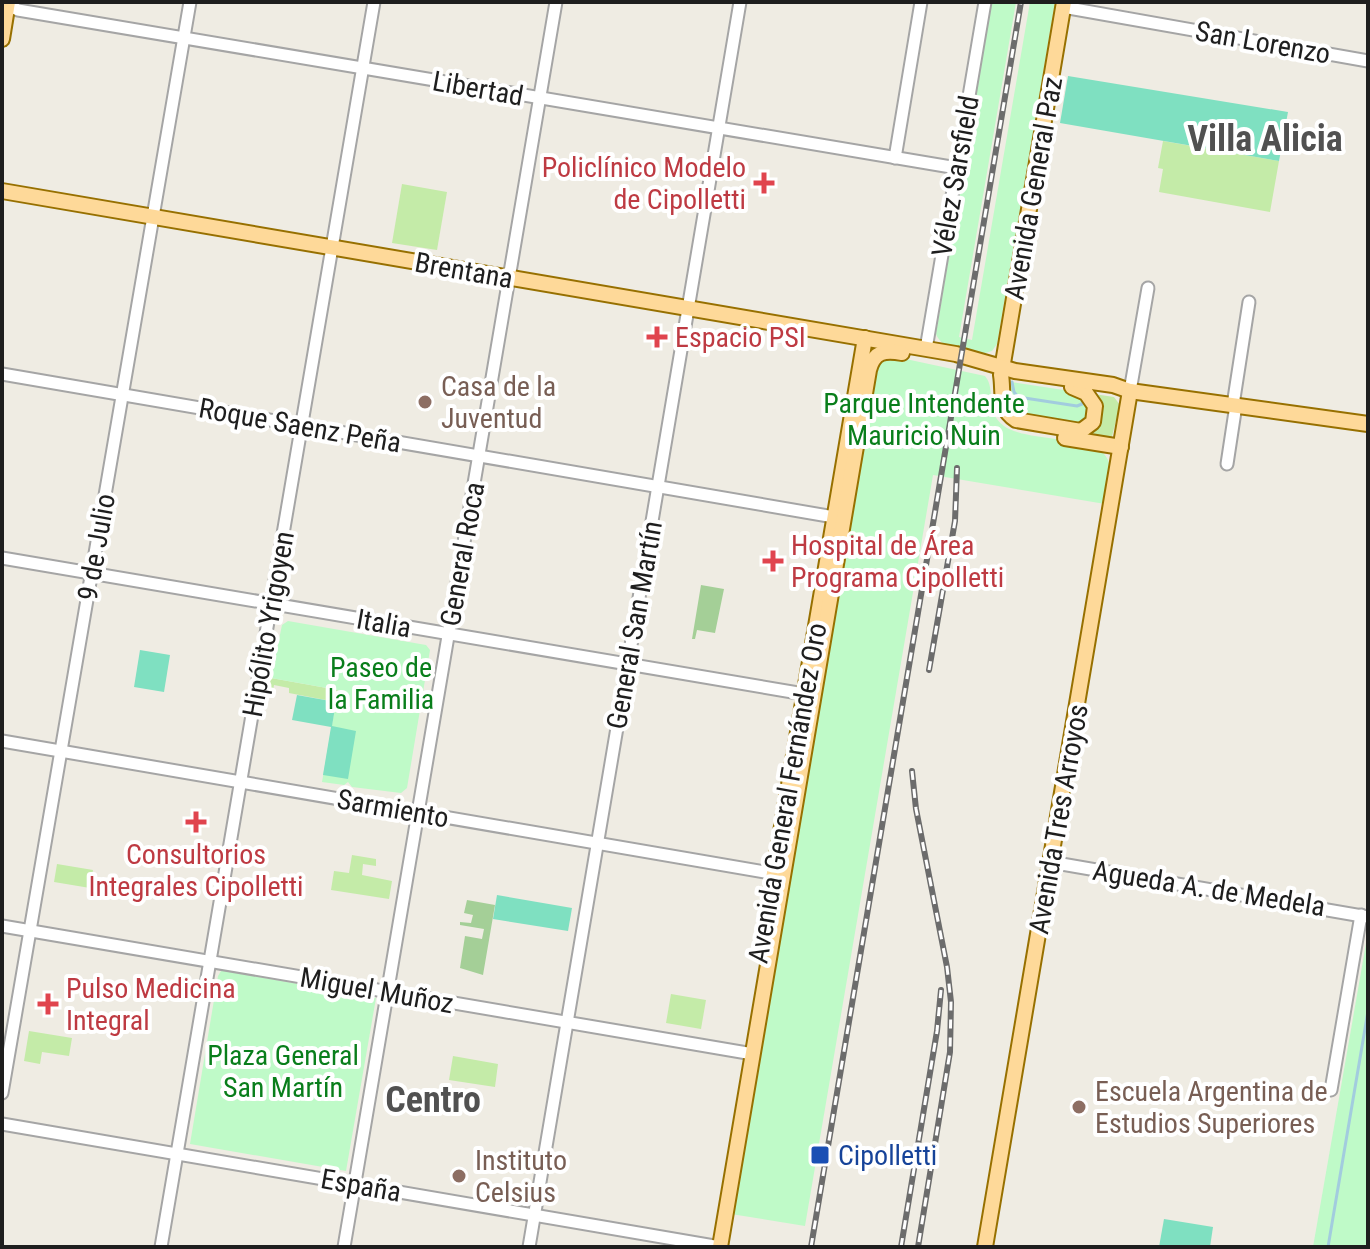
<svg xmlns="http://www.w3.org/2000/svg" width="1370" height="1249" viewBox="0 0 1370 1249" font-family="'Roboto Condensed',sans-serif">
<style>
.grass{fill:#c4eba8}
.forest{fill:#a4cf97}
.park{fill:#bffac8}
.pitch{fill:#7fe0c1}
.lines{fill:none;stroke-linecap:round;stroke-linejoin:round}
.stream{stroke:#a2ccde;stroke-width:3}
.minor-casing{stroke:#a5a5a5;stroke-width:15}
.major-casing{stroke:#977000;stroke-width:18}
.minor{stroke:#fff;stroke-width:11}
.major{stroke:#fed999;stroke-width:14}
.rail-casing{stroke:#6c6c6c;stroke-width:6}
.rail{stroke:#fff;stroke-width:3;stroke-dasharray:9;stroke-linecap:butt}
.health-dot{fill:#e0444e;stroke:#fff;stroke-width:3}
.education-dot{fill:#8d6e63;stroke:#fff;stroke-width:3}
.transit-dot{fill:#1a4fb4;stroke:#fff;stroke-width:3}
.labels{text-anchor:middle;stroke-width:8;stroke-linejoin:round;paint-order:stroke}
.street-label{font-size:28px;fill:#1e1e1e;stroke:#fff}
.health-label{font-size:28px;fill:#be3a42;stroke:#fff;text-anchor:start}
.education-label{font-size:28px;fill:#785e54;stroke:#fff;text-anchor:start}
.park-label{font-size:28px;fill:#097e1b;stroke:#fff}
.transit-label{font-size:28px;fill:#164399;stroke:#fff;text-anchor:start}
.district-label{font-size:36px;font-weight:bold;fill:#515151;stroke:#fff}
</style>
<rect width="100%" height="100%" fill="#efece3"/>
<g class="grass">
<polygon points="1163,141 1279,161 1270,212 1159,192 1163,169 1158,168"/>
<polygon points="402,184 447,192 437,250 392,243"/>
<polygon points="1094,394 1114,397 1120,405 1111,440 1082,436"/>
<polygon points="271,678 338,690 336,702 289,693 289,688 274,685 272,695 268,695"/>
<polygon points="352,855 376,859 376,866 363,864 362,875 392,881 389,899 331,890 334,871 349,873"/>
<polygon points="57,864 93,870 90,888 54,882"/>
<polygon points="671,994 706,1000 701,1029 666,1023"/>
<polygon points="29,1031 72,1038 69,1056 42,1052 40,1064 24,1061"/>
<polygon points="453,1056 498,1064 495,1087 449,1080"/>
</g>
<g class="forest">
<polygon points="701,585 724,589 715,633 697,630 695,639 692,639"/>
<polygon points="467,900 495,905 483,975 460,968 465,936 482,939 484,929 460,925 460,922 471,923 473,915 464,913"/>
</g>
<g class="park">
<path d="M991,2H1016L959,337L972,340L1030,2H1055L997,344L992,351L985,353C969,351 942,351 936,334Z"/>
<path d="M887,355L985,376C997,390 983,410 1004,426C1027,443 1099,434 1108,460C1113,473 1107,491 1105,504L933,475L805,1226L731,1214L876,365Z"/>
<polygon points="1011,382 1070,391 1081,395 1090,412 1084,425 1018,417 1009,410 1008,383"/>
<polygon points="288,621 426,645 430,650 407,788 401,793 352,787 348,782 344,785 322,782 338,690 271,678 282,625"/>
<polygon points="1368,932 1368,1247 1313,1247"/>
<polygon points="226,971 376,998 346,1171 190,1144 218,976 221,971"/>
</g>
<g class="pitch">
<polygon points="1068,76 1288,112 1279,161 1060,123"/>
<polygon points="140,650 170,655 164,692 134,687"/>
<polygon points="297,695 336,702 332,726 356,731 348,779 323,775 331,727 292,720"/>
<polygon points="497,895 572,908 568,931 493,919"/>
<polygon points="1164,1219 1213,1227 1210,1247 1159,1247"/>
</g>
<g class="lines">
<g class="stream">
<polyline points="1012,382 1014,392 1018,397 1077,406 1082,404 1083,398"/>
<polyline points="1328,1247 1368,1011"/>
</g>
<g class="minor-casing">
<g id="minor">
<polyline points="2,2 18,10 957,168"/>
<polyline points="1063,7 1368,61"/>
<polyline points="895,158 921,2"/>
<polyline points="926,349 985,2"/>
<polyline points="2,374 840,518"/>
<polyline points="1130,391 1148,288"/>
<polyline points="1233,405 1249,302"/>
<polyline points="1227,464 1236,405"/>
<polyline points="2,558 810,695"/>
<polyline points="2,741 782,875"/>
<polyline points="1050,862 1368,917"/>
<polyline points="2,926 753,1054"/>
<polyline points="1331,1090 1361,915"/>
<polyline points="2,1093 190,2"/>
<polyline points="2,1124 720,1247"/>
<polyline points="161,1247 374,2"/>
<polyline points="344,1247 556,2"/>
<polyline points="529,1247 740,2"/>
</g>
</g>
<g class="major-casing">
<g id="major">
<path d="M1064,2L1001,375C1004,393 998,409 1016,420L1081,431L1093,422L1095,406L1086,393L1072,387"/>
<polyline points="2,39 8,2"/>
<polyline points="2,191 956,354 1015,371 1113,385 1130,391 1368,424"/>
<polyline points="1065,438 1121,447"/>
<polyline points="765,926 865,338"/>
<path d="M720,1247L869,370C874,351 885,350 902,353"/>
<polyline points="985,1247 1130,391"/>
</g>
</g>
<use href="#minor" class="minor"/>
<use href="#major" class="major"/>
<g class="rail-casing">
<g id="rail">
<polyline points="929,670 955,521 957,468"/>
<polyline points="912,771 916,809 947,967 951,1002 950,1052 918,1247"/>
<polyline points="811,1247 1021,2"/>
<polyline points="901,1247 937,1031 941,990"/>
</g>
</g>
<use href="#rail" class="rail"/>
</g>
<g class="health-dot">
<path d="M760 171h8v8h8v8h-8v8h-8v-8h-8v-8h8z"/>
<path d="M653 325h8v8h8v8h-8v8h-8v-8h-8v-8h8z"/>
<path d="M769 549h8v8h8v8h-8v8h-8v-8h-8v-8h8z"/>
<path d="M192 810h8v8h8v8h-8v8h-8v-8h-8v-8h8z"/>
<path d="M44 992h8v8h8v8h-8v8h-8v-8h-8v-8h8z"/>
</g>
<g class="education-dot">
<circle cx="425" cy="402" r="8"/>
<circle cx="1079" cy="1107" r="8"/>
<circle cx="459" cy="1176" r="8"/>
</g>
<rect class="transit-dot" x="810" y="1145" width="20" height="20" rx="4"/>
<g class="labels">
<g class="street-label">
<text transform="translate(1263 42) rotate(10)" y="10">San Lorenzo</text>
<text transform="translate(478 88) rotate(10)" y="10">Libertad</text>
<text transform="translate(955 176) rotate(-80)" y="10">Vélez Sarsfield</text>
<text transform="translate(1033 188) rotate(-80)" y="10">Avenida General Paz</text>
<text transform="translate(464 270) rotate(10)" y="10">Brentana</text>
<text transform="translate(300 425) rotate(10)" y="10">Roque Saenz Peña</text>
<text transform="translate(96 547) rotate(-80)" y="10">9 de Julio</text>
<text transform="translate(462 554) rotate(-80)" y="10">General Roca</text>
<text transform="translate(384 623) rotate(10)" y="10">Italia</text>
<text transform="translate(268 624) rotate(-80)" y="10">Hipólito Yrigoyen</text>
<text transform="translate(634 625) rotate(-80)" y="10">General San Martín</text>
<text transform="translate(787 793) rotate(-80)" y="10">Avenida General Fernández Oro</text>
<text transform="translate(393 808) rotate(10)" y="10">Sarmiento</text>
<text transform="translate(1058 819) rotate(-80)" y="10">Avenida Tres Arroyos</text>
<text transform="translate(1209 888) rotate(9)" y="10">Agueda A. de Medela</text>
<text transform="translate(377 990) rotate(10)" y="10">Miguel Muñoz</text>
<text transform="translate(361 1185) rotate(10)" y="10">España</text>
</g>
<g class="health-label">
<text x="746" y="177" text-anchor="end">Policlínico Modelo<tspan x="746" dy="32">de Cipolletti</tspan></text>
<text x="675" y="347">Espacio PSI</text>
<text x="791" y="555">Hospital de Área<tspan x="791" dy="32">Programa Cipolletti</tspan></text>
<text x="196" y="864" text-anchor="middle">Consultorios<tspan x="196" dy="32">Integrales Cipolletti</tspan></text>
<text x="66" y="998">Pulso Medicina<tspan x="66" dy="32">Integral</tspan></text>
</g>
<g class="education-label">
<text x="441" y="396">Casa de la<tspan x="441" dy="32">Juventud</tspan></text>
<text x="1095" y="1101">Escuela Argentina de<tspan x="1095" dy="32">Estudios Superiores</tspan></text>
<text x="475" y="1170">Instituto<tspan x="475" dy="32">Celsius</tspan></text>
</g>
<g class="park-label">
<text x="924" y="413">Parque Intendente<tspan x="924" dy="32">Mauricio Nuin</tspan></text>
<text x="381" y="677">Paseo de<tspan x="381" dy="32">la Familia</tspan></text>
<text x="283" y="1065">Plaza General<tspan x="283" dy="32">San Martín</tspan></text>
</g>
<g class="transit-label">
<text x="838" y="1165">Cipolletti</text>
</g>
<g class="district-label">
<text x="1265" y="151">Villa Alicia</text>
<text x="433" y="1112">Centro</text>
</g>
</g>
<rect width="1370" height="1249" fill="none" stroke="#1e1e1e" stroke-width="8"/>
</svg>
